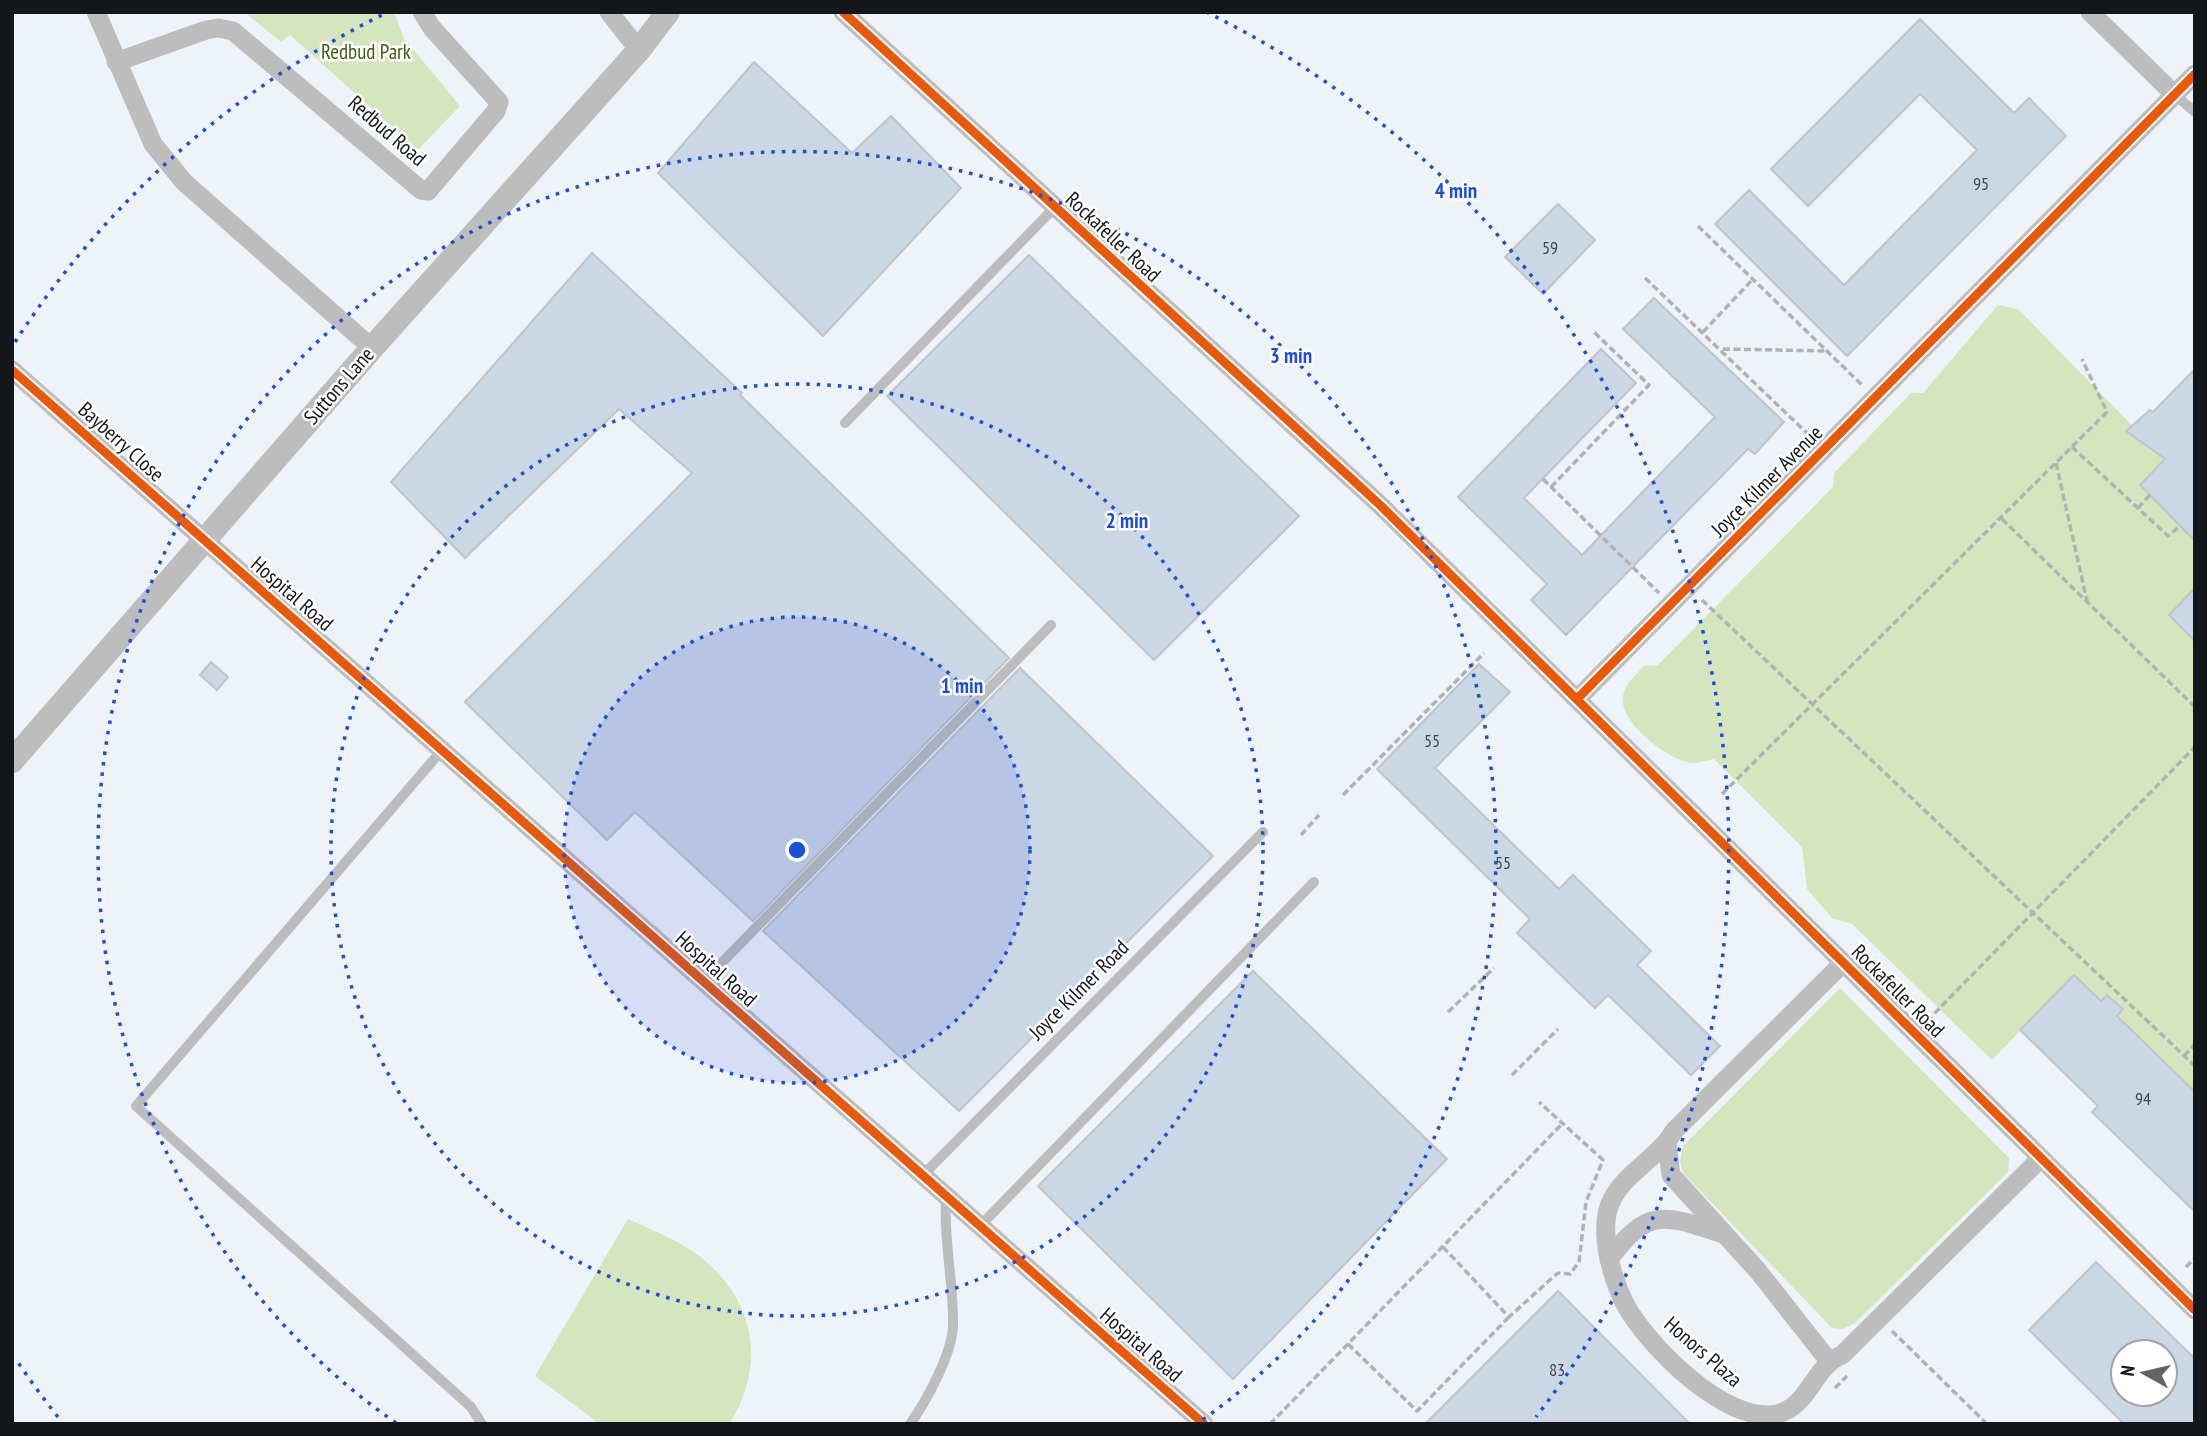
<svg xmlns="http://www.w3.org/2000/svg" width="2207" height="1436" viewBox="0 0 2207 1436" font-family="'PT Sans Narrow',sans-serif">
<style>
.green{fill:#d5e6be}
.building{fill:#cad7e5;stroke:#c0c4c8;stroke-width:2;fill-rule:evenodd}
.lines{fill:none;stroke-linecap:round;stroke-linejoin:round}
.path{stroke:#b2b2b3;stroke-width:3.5;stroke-dasharray:7 3.5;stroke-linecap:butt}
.service{stroke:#bdbdbd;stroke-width:10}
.minor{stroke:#bdbdbd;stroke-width:19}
.tertiary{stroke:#bdbdbd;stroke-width:24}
.cycleway-casing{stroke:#fff;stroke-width:13}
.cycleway{stroke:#e8590c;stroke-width:9}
.ring{fill:none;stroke:#1d4ed8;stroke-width:3.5;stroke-dasharray:3.5 7}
.labels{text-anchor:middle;stroke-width:5;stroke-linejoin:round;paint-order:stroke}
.number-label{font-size:18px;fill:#42474d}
.park-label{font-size:21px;fill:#475a15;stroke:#fff}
.street-label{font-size:21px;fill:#14171a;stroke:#fff}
.centre{fill:#1d4ed8;stroke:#fff;stroke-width:3.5}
.ring-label{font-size:21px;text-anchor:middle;font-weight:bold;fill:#1d4ed8;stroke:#fff;stroke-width:5;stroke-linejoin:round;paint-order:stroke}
</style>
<rect width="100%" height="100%" fill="#eef3f9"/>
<g class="green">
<polygon points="244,12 394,12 404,38 460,106 418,150 290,35 281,42"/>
<path d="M1998,305L2018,309L2165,459L2140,485L2195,541V588L2169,615L2195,641V1092L2074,975L1992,1060L1852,924L1832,918L1807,889L1802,847L1714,759C1707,760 1698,764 1692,763C1670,761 1625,726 1623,703C1621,687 1635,676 1644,666L1658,665L1833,487L1834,473L1911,393H1923Z"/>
<polygon points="1840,988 2009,1158 2008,1172 1855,1323 1843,1329 1832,1328 1683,1173 1680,1162 1683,1146"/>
<path d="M628,1219C656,1232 689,1244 712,1267C758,1311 763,1371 729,1424H600L535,1376Z"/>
</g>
<g class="building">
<polygon points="1920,19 2014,113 2029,98 2066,136 1847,356 1715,224 1749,190 1844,285 1977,150 1920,94 1808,206 1771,169"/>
<polygon points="754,62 852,153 891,116 961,188 823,336 658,173"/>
<polygon points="1558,204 1595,240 1543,294 1505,257"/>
<polygon points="592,253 742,393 740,395 1009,658 753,921 635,812 607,840 465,702 692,473 619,409 465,558 391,482"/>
<polygon points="1029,255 1299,516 1154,660 887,396"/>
<polygon points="1654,298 1784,422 1755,454 1748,449 1566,635 1531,600 1547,584 1458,497 1601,349 1636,383 1524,498 1582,555 1715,417 1623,329"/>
<polygon points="2195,369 2195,541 2140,485 2165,459 2126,431 2150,410 2153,412"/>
<polygon points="2195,588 2195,641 2169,615"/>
<polygon points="211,662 228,677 217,690 200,675"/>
<polygon points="1479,664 1510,692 1435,768 1559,889 1573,875 1651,951 1637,965 1720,1046 1691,1075 1608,995 1595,1008 1517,933 1530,919 1377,769"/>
<polygon points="1020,668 1213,856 959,1111 763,931"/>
<polygon points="1253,971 1447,1159 1233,1379 1038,1186"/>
<polygon points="2074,975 2101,1001 2107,995 2123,1009 2117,1016 2195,1092 2195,1212 2092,1112 2098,1106 2020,1030"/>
<path d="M2096,1262L2195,1359V1424H2124L2029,1330ZM2123,1352H2165V1394H2123Z"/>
<polygon points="1558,1291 1690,1424 1425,1424"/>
</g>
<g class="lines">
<g class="path">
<polyline points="1698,226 1862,385"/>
<polyline points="1645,278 1812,438"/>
<polyline points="1703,332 1753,279"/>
<polyline points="1723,349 1827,351"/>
<polyline points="2072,447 2168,536 2180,526"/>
<polyline points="2056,463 2087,601"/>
<polyline points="1543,479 1659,593"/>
<polyline points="1551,487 1649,385 1594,332"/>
<polyline points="2138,508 2150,495"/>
<polyline points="2002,519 2195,707"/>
<polyline points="1702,600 2195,1066"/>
<polyline points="1722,794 2107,412 2082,359"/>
<polyline points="1343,795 1484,653"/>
<polyline points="1301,835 1319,815"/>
<polyline points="1448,1012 1494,968"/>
<polyline points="1927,1021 2195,747"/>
<polyline points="2184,1056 2195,1044"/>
<polyline points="1512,1075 1558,1029"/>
<polyline points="1443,1247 1509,1317 1552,1278 1558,1273 1570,1274 1579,1262 1586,1202 1603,1160 1539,1102"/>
<polyline points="2186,1267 2195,1258"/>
<polyline points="1892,1331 1987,1424"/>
<polyline points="1348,1344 1417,1411 1509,1317"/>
<polyline points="1835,1388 1847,1376"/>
<polyline points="1270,1424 1563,1123"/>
</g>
<g class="service">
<polyline points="2174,94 2195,112"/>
<polyline points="845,423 1055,207"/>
<polyline points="442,750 136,1106 471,1407 482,1424"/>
<polyline points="704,981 1051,625"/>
<polyline points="923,1175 1263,832"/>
<polyline points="980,1226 1314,882"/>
<path d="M910,1424C926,1402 952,1354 953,1326C954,1282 943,1240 946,1197"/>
</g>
<g class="minor">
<polyline points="96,12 153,144 184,182 372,348"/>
<polyline points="609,12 639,50"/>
<polyline points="843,12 1380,505 2195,1310"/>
<polyline points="2090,12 2174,94"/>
<polyline points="116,62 206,30 218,28 233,31 421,190 428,191 496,111 499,102 432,28 422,12"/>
<polyline points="12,370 1204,1424"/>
<polyline points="1578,698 2195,74"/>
<path d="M1844,962L1674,1131C1655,1164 1608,1179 1606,1222C1604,1248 1613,1280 1625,1304C1647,1345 1726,1425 1777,1414C1810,1406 1813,1366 1842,1355L2041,1158"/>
<polyline points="1667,1144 1671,1175 1758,1271 1828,1360"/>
<path d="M1609,1259C1649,1206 1665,1215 1723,1234"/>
</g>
<polyline class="tertiary" points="12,761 372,348 639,50 668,12"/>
<g class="cycleway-casing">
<g id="cycleway">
<polyline points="843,12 1380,505 2195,1310"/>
<polyline points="12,370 1204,1424"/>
<polyline points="1578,698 2195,74"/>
</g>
</g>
<use href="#cycleway" class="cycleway"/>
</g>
<circle cx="797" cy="850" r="233" fill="#1d4ed8" fill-opacity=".12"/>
<g class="ring">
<circle cx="797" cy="850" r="233"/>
<circle cx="797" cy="850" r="466"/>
<path d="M396 1423A699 699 0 1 1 1198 1423"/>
<path d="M58 1417A932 932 0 0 1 15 1358M15 342A932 932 0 0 1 388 12M1206 12A932 932 0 0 1 1536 1417"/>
</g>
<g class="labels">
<g class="number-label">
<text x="1981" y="190">95</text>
<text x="1550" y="254">59</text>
<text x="1432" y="747">55</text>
<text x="1503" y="869">55</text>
<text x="2143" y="1105">94</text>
<text x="1557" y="1376">83</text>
</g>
<g class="park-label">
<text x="366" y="59">Redbud Park</text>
</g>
<g class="street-label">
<text transform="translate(387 131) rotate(41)" y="7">Redbud Road</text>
<text transform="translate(1113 237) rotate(43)" y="7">Rockafeller Road</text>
<text transform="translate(339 386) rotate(-49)" y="7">Suttons Lane</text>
<text transform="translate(121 442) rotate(42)" y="7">Bayberry Close</text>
<text transform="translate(1767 481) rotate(-45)" y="7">Joyce Kilmer Avenue</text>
<text transform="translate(292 594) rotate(41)" y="7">Hospital Road</text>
<text transform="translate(716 969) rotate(42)" y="7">Hospital Road</text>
<text transform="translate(1079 990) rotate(-45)" y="7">Joyce Kilmer Road</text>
<text transform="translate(1898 991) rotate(45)" y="7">Rockafeller Road</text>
<text transform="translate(1141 1345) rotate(41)" y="7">Hospital Road</text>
<text transform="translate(1703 1352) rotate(41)" y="7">Honors Plaza</text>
</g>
</g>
<circle cx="797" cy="850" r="10" class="centre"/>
<g class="ring-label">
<text x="1456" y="198">4 min</text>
<text x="1291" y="363">3 min</text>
<text x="1127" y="528">2 min</text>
<text x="962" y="693">1 min</text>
</g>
<rect width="2207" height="1436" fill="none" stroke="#14171a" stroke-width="28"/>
<g transform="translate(2144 1373) rotate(278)"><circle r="33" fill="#ffffff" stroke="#a1a2a3" stroke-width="2"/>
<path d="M0-5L12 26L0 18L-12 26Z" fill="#606468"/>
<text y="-10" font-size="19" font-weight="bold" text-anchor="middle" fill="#14171a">N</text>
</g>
</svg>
